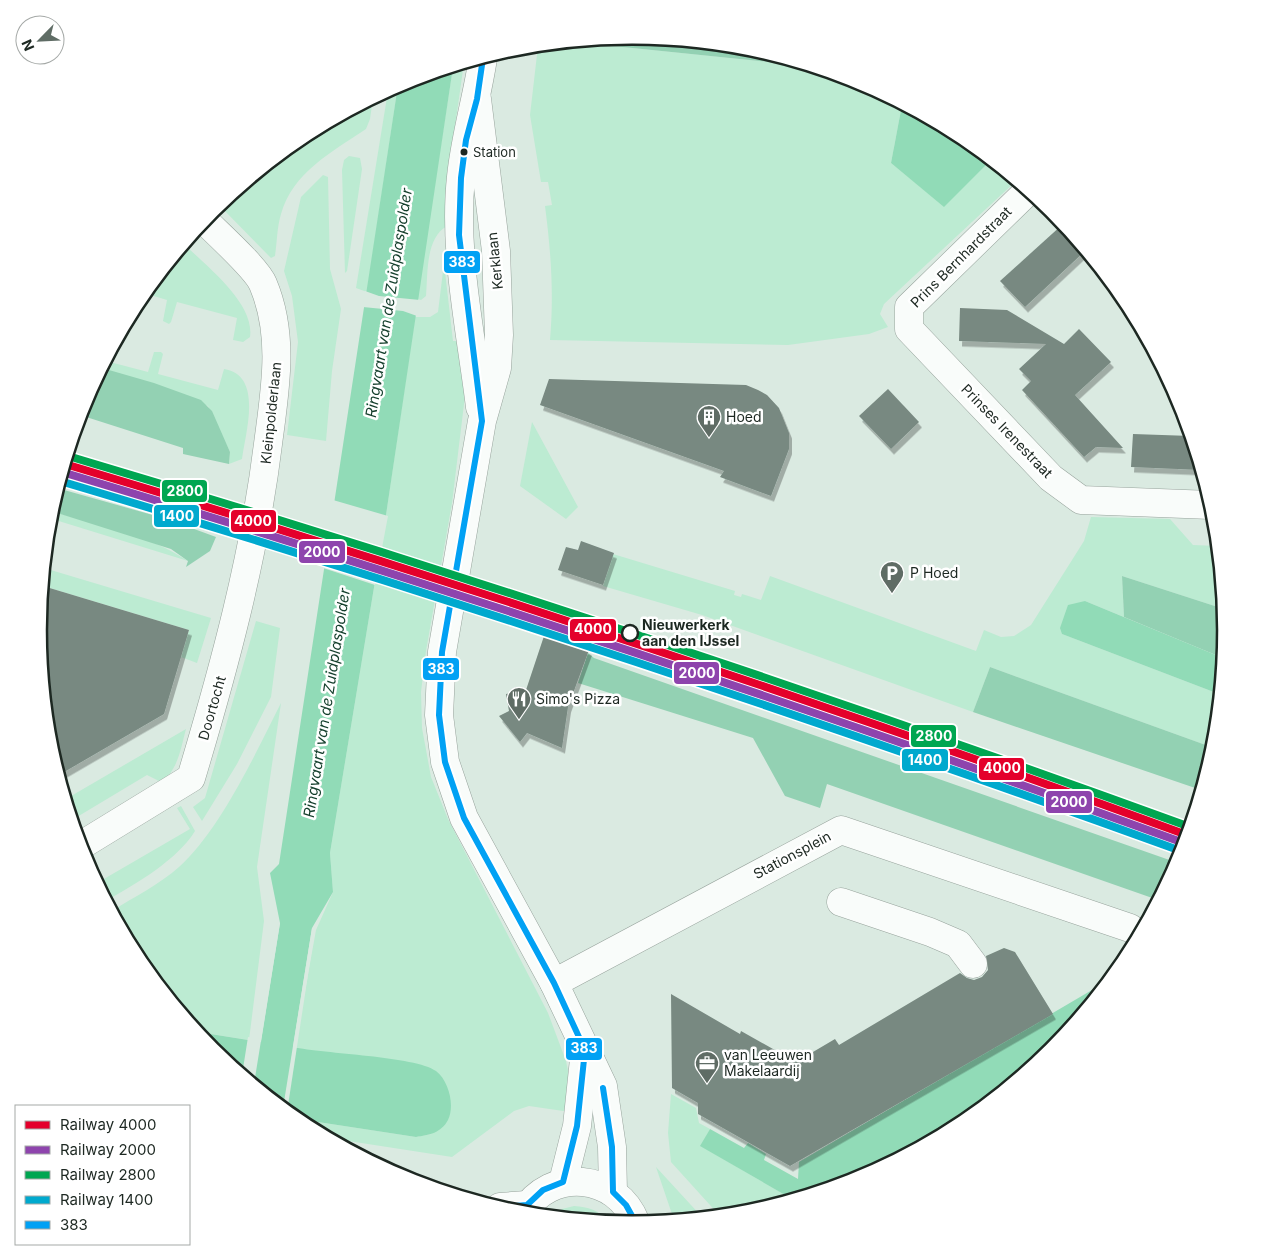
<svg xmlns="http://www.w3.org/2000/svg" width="1264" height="1260" viewBox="0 0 1264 1260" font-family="Inter,sans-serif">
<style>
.green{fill:#bcebd2}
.forest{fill:#93d1b3}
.water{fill:#91dbb7}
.pier{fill:#daeae1}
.building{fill:#788981;filter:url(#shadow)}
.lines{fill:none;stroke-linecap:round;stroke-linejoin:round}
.minor-casing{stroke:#97a39c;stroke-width:29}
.minor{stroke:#f9fcfa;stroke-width:28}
.bus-1-casing{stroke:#fff;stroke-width:10}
.bus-1{stroke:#01a1f4;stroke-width:6}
.rail-1-casing{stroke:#fff;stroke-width:11}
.rail-2-casing{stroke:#fff;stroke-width:11}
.rail-3-casing{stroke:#fff;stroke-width:11}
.rail-4-casing{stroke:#fff;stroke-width:11}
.rail-1{stroke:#e4002b;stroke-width:8}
.rail-2{stroke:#8e44ad;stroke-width:8}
.rail-3{stroke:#00a651;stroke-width:8}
.rail-4{stroke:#00a9ce;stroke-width:8}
.bus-dot{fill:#1d2822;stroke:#fff;stroke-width:2}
.stop-dot{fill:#fff;stroke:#1d2822;stroke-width:2.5}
.labels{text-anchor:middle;stroke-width:5;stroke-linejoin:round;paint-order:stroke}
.bus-label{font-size:13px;fill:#1d2822;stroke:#fff;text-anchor:start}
.street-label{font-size:14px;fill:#1d2822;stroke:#fff}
.poi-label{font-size:14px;fill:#1d2822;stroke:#fff;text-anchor:start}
.stop-label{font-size:14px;font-weight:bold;fill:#1d2822;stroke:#fff;text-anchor:start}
.water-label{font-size:15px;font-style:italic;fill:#133e2b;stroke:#fff}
.rim{fill:none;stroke:#1d2822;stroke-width:2.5}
.line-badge{stroke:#fff;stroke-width:2}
.badge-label{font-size:14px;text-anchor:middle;font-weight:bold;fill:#fff}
</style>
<defs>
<filter id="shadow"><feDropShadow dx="3" dy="5.5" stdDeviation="0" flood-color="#0004"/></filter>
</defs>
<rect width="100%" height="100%" fill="#daeae1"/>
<g class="green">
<path d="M574,42L809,66L859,82L902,105L891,163L944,206L991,160L1016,181L884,304L880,314L888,327L869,334L788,345L550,340C554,294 551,252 545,206L552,205L548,182H541L530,115L538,46Z"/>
<path d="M464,63L451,154L447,226C425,238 428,275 426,296L421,300L417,299L453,67Z"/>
<polygon points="398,85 367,292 356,288 388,91"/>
<path d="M373,98L370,119L366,129C332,152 293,172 281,214C277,227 277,243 275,256L271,258L219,205L302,136Z"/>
<polygon points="349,156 360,158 362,169 347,271 345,273 342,170 344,160"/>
<polygon points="323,175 328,177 330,269 341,309 332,371 326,441 287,435 298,342 292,296 284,271 301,197"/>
<path d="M184,244C206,266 255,303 250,337L243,342L233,340L237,318L177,302L171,322L169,324L163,321L167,300L144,293L167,266H171L169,263Z"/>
<polygon points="444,263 453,341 462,341 465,396 452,503 426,651 421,692 422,728 431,777 448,819 548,1013 566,1061 571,1086 570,1112 529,1106 514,1111 452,1157 329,1138 302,1124 299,1121 305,1120 416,1137 432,1134 295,1047 316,930 333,892 330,853 386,515 415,317 430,317 438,312"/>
<path d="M154,352H161L163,354L158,374L218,390L224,369C264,375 245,434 242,459L229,464L230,452L208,406L102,368L106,361L148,372Z"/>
<polygon points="532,422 578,507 566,519 520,486"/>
<path d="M51,511C96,525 148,534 188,561L49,518Z"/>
<polygon points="1091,517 1170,519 1193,545 1218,546 1224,609 1122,576 1124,617 1085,601 1062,634 1219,694 1214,748 990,667 973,712 702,615 603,586 613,554 735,591 734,595 741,597 742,594 761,600 770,576 976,651 984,630 1001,637 1014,636 1031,625 1084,541"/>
<polygon points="44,568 211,618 197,663 181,657 189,630 43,586"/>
<polygon points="256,621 280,628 271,697 237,764 202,821 193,807 205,798"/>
<path d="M281,703L257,867L264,921L249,1040L198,1032L138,960L112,911C134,897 160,884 179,867C221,829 255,754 281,703Z"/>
<path d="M186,729C181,747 178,771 161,782L147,775L72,820L66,799Z"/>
<path d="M181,806L195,831C177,860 136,884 107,900L97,883L190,829L177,808Z"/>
<polygon points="671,1094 696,1108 699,1123 710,1129 701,1146 792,1199 748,1212 719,1215 671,1162 668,1133"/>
<polygon points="656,1167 702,1217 674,1220"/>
<path d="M574,1206C588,1207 599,1210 608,1221L552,1216L562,1209Z"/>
</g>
<g class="forest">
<polygon points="632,36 748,48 809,66 574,42"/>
<polygon points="102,368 154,383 201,400 212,411 230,452 229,464 183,454 183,448 80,415 84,403"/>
<polygon points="57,488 167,519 216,537 210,551 186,567 188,561 171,549 51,511"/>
<polygon points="1122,576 1224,609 1226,630 1223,658 1124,617"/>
<polygon points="589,650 588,653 594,658 1178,863 1158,900 827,784 820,808 785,796 753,738 578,683"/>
<polygon points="990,667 1214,748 1201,790 973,712"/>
</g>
<g class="water">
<path d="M453,67L386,515L330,853L333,892L312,928L293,1047C324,1054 415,1056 436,1071C449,1081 455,1106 448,1120C441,1133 429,1135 416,1137L305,1120L299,1121L212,1050L198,1032L261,1042L280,923L270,873L279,864L398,85Z"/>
<polygon points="902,105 962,136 991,160 944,207 891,163"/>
<polygon points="1085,601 1223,658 1219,694 1062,634 1060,628 1068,605"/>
<polygon points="1109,980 1052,1050 962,1124 859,1179 792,1199 700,1146 710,1129 744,1148 748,1143 766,1154 764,1160 798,1179 799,1162"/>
</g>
<g class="pier">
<polygon points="365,291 379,296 420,300 417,316 403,311 363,307"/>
<polygon points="333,500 388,516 375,585 323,568"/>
<polygon points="277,923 280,923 254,1084 242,1075 248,1037 259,1039"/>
<polygon points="312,928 315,929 287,1112 283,1108"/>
</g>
<g class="building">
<polygon points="1063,224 1085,251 1025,307 1000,281"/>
<polygon points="960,308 1007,310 1064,344 1079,329 1111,362 1075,395 1123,448 1096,447 1084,457 1022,390 1031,381 1019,369 1046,344 959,341"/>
<polygon points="549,379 746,385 758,390 767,395 779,408 789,433 789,449 771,496 720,477 724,471 540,405"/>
<polygon points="888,389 919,422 891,449 859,416"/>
<polygon points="1133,434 1191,436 1201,470 1131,467"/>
<polygon points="581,541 614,553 603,585 558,570 566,547 578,550"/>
<polygon points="43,586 189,630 164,714 59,775 50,746 38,630"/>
<polygon points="544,636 589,650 568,707 562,748 527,733 520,742 499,716 509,711 506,694 526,690"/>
<polygon points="1004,948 1015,952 1053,1014 790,1166 698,1114 698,1103 672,1088 671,994 740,1034 741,1031 796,1062 835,1039 839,1045 960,973 967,978 974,980 982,977 988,970 986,956"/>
</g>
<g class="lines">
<g class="minor-casing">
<g id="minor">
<polyline points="477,99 496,251 499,335 497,368 482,421 442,652 439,715 445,762 464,818 554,983 603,1086 612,1147 613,1192"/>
<polyline points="1028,191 909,307 909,329 1051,478 1081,500 1211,505"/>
<path d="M480,407C471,333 453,252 461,177C465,137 477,98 483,58"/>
<path d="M80,846L191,778C224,668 254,558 268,444C275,390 285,336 263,284C257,269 217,233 204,220"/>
<polyline points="841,902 930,932 958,944 973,964"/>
<polyline points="554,983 841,830 1130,928"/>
<polyline points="563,1182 577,1126 585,1050"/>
<polyline points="500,1207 527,1205"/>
<path d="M523,1213C550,1167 617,1173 636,1223"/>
</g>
</g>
<use href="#minor" class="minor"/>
<g class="bus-1-casing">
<g id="bus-1">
<polyline points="483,58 477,99 466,140 461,178 459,235 482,421 442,652 439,715 445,762 464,818 554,983 585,1050 577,1126 563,1182 543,1190 527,1205 500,1207"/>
<polyline points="603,1088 612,1147 613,1192 626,1205 636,1223"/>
</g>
</g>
<use href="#bus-1" class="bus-1"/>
<g class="rail-1-casing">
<path id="rail-1" d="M65,464C443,577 817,700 1187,835"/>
</g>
<g class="rail-2-casing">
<path id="rail-2" d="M62,472C440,585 814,709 1184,843"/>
</g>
<g class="rail-3-casing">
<path id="rail-3" d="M68,456C445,568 819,692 1190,827"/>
</g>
<g class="rail-4-casing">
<path id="rail-4" d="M60,481C437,593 811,717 1181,851"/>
</g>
<use href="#rail-1" class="rail-1"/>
<use href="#rail-2" class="rail-2"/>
<use href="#rail-3" class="rail-3"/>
<use href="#rail-4" class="rail-4"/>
</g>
<defs>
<g id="building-pin" transform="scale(1.25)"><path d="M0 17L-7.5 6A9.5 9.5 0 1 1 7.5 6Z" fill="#5f6c65" stroke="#fff"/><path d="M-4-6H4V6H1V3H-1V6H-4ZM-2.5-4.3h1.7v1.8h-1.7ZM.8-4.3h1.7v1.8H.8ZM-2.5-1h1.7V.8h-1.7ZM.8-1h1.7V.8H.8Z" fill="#fff"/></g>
<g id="parking-pin" transform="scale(1.25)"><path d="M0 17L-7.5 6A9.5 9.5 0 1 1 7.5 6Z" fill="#5f6c65" stroke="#fff"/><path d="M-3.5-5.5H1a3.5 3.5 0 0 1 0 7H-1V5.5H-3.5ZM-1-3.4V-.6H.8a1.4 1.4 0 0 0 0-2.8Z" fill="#fff"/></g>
<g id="restaurant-pin" transform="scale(1.25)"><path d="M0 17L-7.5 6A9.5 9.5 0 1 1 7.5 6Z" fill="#5f6c65" stroke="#fff"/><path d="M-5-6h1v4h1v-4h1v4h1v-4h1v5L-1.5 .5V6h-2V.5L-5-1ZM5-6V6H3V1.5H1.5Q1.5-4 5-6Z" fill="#fff"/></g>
<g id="office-pin" transform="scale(1.25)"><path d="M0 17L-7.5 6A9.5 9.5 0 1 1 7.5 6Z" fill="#5f6c65" stroke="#fff"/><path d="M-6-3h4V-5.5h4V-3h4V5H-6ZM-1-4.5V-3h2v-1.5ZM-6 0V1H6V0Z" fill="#fff"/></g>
</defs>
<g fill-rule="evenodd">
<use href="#building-pin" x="709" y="417"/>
<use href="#parking-pin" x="892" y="573"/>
<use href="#restaurant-pin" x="519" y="699"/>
<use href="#office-pin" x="707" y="1063"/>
</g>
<circle class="bus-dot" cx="464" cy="152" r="4.5"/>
<circle class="stop-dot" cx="630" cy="633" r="8"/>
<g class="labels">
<g class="bus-label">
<text x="473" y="157">Station</text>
</g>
<g class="street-label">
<text transform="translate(961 257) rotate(-45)" y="5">Prins Bernhardstraat</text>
<text transform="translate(495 261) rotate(-96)" y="5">Kerklaan</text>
<text transform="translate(271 413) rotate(-84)" y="5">Kleinpolderlaan</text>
<text transform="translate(1007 431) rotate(46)" y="5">Prinses Irenestraat</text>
<text transform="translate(212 708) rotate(-74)" y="5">Doortocht</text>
<text transform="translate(792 855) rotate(-28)" y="5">Stationsplein</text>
</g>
<g class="poi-label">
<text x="726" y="422">Hoed</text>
<text x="910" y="578">P Hoed</text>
<text x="536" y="704">Simo's Pizza</text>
<text x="724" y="1060">van Leeuwen<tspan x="724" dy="16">Makelaardij</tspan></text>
</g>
<g class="stop-label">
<text x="642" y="630">Nieuwerkerk<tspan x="642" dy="16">aan den IJssel</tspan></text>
</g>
<g class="water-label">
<text transform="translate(389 303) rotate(-81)" y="5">Ringvaart van de Zuidplaspolder</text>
<text transform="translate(327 703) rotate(-81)" y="5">Ringvaart van de Zuidplaspolder</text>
</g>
</g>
<path d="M0 0H1264V1260H0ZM47 630a585 585 0 1 1 1170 0a585 585 0 1 1-1170 0Z" fill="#fff" fill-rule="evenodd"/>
<path class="rim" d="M47 630a585 585 0 1 1 1170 0a585 585 0 1 1-1170 0Z"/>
<g class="line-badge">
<rect x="443" y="250" width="38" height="24" rx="5" fill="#01a1f4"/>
<rect x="161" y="479" width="47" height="24" rx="5" fill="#00a651"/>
<rect x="153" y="504" width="47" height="24" rx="5" fill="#00a9ce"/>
<rect x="230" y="509" width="47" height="24" rx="5" fill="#e4002b"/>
<rect x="298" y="540" width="48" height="24" rx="5" fill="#8e44ad"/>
<rect x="569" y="618" width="48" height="24" rx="5" fill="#e4002b"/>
<rect x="422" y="657" width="38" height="24" rx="5" fill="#01a1f4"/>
<rect x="673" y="661" width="47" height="24" rx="5" fill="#8e44ad"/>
<rect x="910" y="724" width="47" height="24" rx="5" fill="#00a651"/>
<rect x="901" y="748" width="48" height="24" rx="5" fill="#00a9ce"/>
<rect x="978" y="757" width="47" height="24" rx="5" fill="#e4002b"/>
<rect x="1045" y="790" width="48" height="24" rx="5" fill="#8e44ad"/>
<rect x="565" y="1037" width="38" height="24" rx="5" fill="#01a1f4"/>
</g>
<g class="badge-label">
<text x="462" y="267">383</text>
<text x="185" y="496">2800</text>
<text x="177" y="521">1400</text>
<text x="253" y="526">4000</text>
<text x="322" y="557">2000</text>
<text x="593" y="634">4000</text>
<text x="441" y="674">383</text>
<text x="697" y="678">2000</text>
<text x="934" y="741">2800</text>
<text x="925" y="765">1400</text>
<text x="1002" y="773">4000</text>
<text x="1069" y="807">2000</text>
<text x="584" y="1053">383</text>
</g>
<rect x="15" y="1105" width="175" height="140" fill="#ffffff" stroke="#a5a9a7"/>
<rect x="25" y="1121" width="25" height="8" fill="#e4002b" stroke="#a5a9a7"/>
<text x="60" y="1130" font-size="15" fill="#1d2822">Railway 4000</text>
<rect x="25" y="1146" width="25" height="8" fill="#8e44ad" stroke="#a5a9a7"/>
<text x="60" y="1155" font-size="15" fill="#1d2822">Railway 2000</text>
<rect x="25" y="1171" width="25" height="8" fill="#00a651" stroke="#a5a9a7"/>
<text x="60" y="1180" font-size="15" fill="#1d2822">Railway 2800</text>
<rect x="25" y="1196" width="25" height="8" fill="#00a9ce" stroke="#a5a9a7"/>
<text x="60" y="1205" font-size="15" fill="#1d2822">Railway 1400</text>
<rect x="25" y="1221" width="25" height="8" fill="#01a1f4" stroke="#a5a9a7"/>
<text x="60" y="1230" font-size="15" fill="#1d2822">383</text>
<g transform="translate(40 40) rotate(246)"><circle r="24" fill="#ffffff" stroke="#a5a9a7"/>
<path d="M0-4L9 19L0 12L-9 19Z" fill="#5f6c65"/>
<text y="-8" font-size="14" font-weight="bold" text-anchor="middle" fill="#1d2822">N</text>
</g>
</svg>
